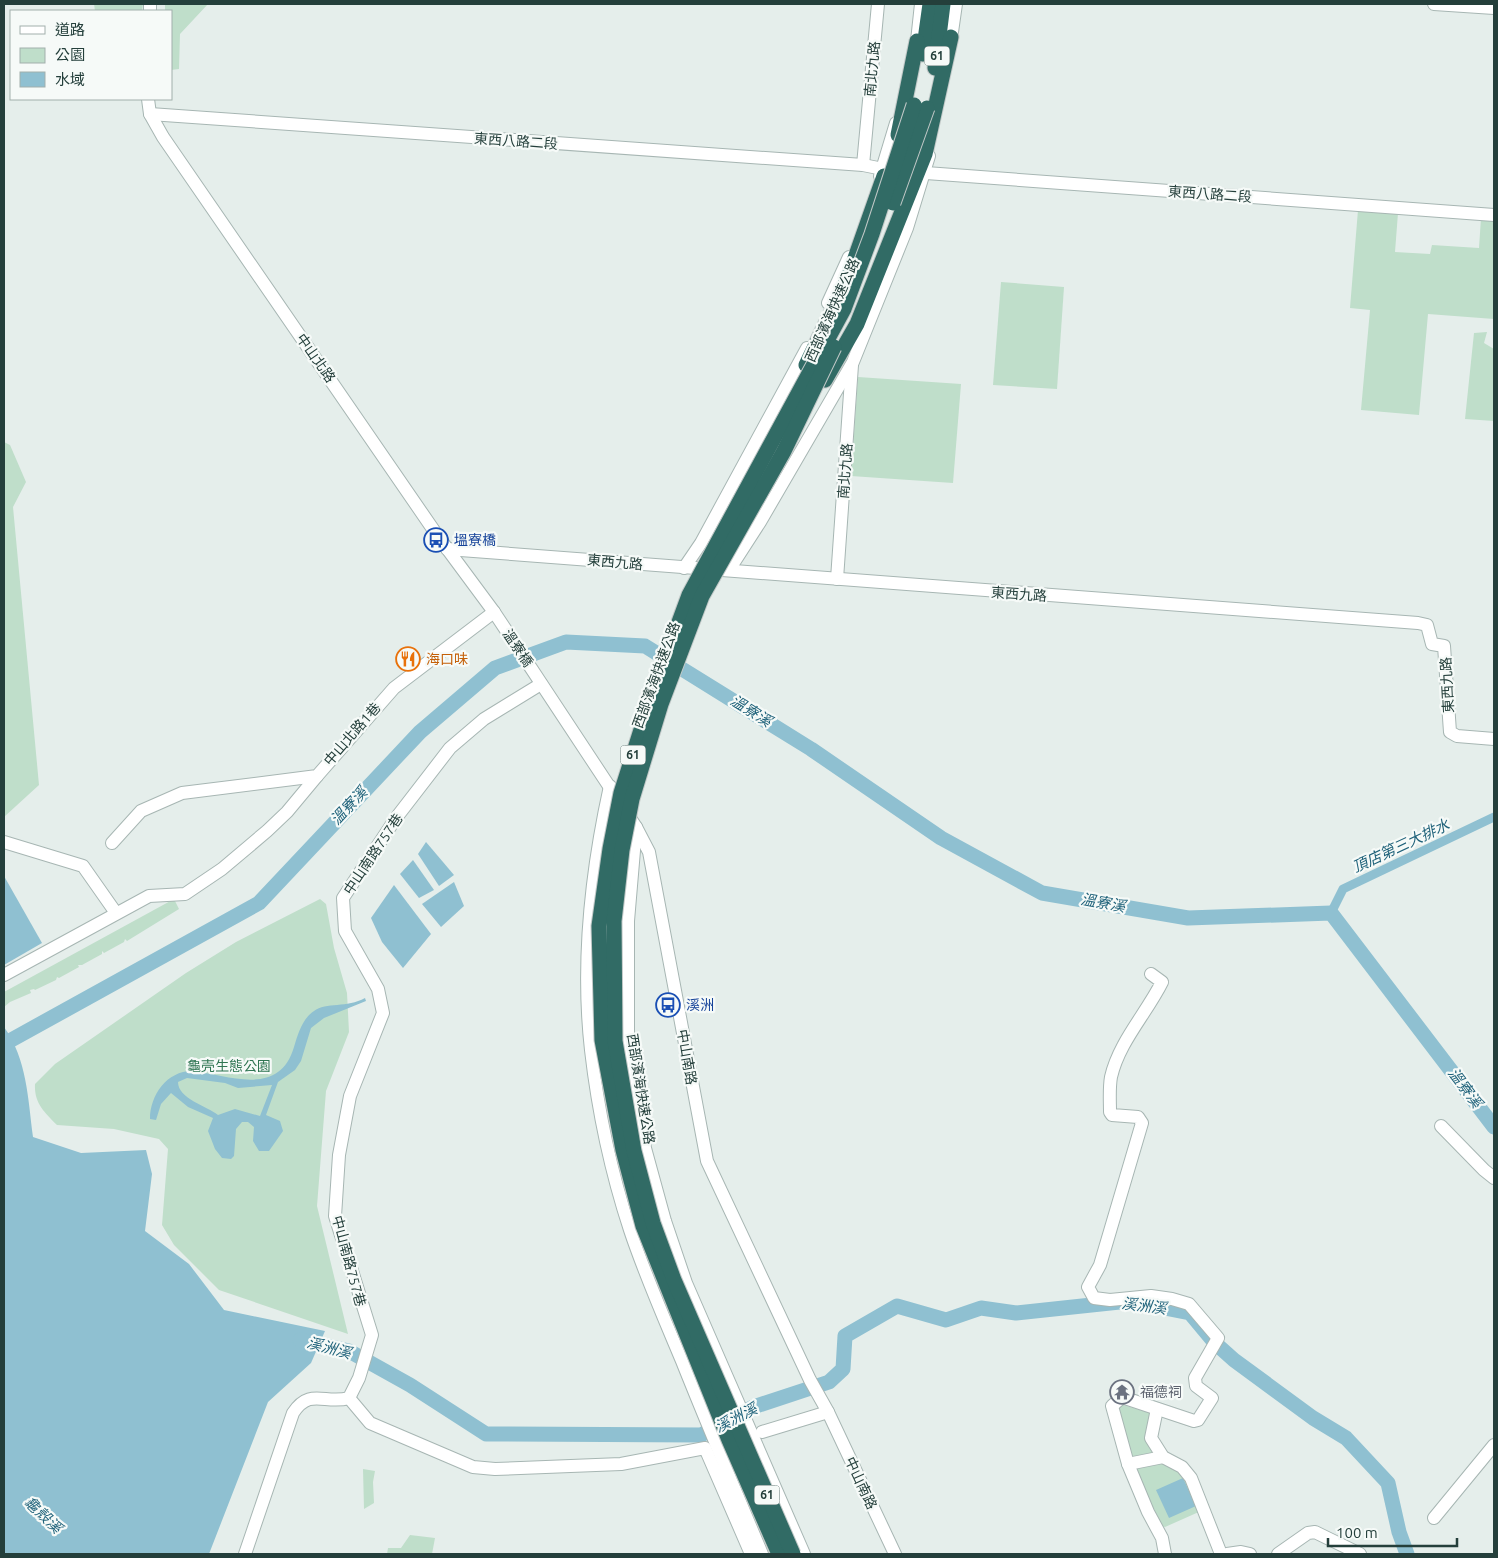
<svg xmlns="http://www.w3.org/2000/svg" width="1498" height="1558" viewBox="0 0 1498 1558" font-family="Ubuntu,'Noto Sans TC',sans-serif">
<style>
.green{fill:#bfdeca}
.water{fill:#8fc0d1;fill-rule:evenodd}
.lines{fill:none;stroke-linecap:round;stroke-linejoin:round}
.canal{stroke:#8fc0d1;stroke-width:9}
.river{stroke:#8fc0d1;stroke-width:15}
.minor-casing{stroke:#a7b6b3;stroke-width:14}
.highway-casing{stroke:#c2c9c8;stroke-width:17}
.minor{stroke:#fff;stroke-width:12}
.highway{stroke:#316b65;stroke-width:15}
.highway-bridge-casing{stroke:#c2c9c8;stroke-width:17;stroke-linecap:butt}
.highway-bridge{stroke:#316b65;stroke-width:15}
.labels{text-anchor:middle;stroke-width:4.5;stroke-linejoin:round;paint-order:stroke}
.shield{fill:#f6faf8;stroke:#637774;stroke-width:1}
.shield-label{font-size:12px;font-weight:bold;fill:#243f3b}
.street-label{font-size:14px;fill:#243f3b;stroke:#f6faf8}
.transit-label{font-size:14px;fill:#164399;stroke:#f6faf8;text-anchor:start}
.food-label{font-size:14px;fill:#c56008;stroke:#f6faf8;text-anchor:start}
.park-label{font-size:14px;fill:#2f7552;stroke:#f6faf8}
.worship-label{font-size:14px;fill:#5b616d;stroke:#f6faf8;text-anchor:start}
.water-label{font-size:15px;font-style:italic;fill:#1f627a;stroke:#f6faf8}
</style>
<rect width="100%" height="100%" fill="#e5eeeb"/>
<g class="green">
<polygon points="94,4 143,4 142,11 95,11"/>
<polygon points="165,4 208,4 180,34 179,69 171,70 171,11 165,11"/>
<polygon points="1358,210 1398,213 1395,252 1430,254 1432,245 1479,248 1481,218 1494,219 1494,319 1428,314 1419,415 1361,410 1370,310 1350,308"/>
<polygon points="1001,282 1064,287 1057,389 993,385"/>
<polygon points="1487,332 1484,343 1494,349 1494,421 1465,419 1474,333"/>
<polygon points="858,377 961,384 953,483 851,476"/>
<polygon points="4,442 10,445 26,482 13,507 39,785 4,817"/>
<polygon points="174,899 179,909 127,941 125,939 124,942 104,953 102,951 102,954 82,965 78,965 79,967 59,978 57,977 56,980 35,990 34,989 30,990 31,993 10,1002 4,1007 4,992"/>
<path d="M320,899L326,904L334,948L347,993L349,1032L326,1091L317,1206L348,1334L219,1290L174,1245L162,1225L168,1149L159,1139L114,1129L57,1125C44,1112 34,1103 35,1084L55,1064L186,973L236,942Z"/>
<polygon points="1120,1404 1153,1414 1147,1428 1153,1454 1182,1470 1201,1511 1165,1527 1161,1526 1155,1518 1115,1410"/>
<polygon points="363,1469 375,1471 373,1482 374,1503 364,1509"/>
<polygon points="410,1535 435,1538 432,1554 387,1554 388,1548 401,1548"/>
</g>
<g class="water">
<polygon points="426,842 454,875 439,886 418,854"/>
<polygon points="413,860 434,890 419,898 400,874"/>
<polygon points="4,876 42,943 4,965"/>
<polygon points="454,882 464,906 441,927 422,904"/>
<polygon points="394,885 431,934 403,968 382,942 371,918"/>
<path d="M365,998L366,1001L324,1018L311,1028L301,1061L295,1070L278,1082L266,1115L280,1121L283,1131L269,1151H259L253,1141L254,1127L248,1122H242L236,1129L234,1156L231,1159L222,1158L215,1149L208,1131L213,1118L188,1107L171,1093L161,1104L156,1120L150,1119C150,1095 167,1071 192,1071C229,1075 279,1098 294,1047C298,1034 302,1019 314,1011C326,1002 347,1008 365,998ZM187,1078L225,1083L238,1088L272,1085L260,1116L235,1109L218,1115C207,1106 178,1099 178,1082Z"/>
<path d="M4,1027C27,1059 28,1099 33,1137L81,1153L146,1150L152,1174L145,1231L189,1264L224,1310L325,1331L311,1363L268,1402L209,1554H4Z"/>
<polygon points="1183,1478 1196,1506 1169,1518 1156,1490"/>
</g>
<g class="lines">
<polyline class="canal" points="1331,913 1343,889 1494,817"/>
<g class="river">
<polyline points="4,1044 259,903 420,732 495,668 566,642 645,646 811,749 941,838 1042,893 1188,918 1331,913 1494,1127"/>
<polyline points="300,1340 349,1351 410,1385 486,1434 701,1435 753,1407 829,1382 843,1369 845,1336 897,1306 946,1320 981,1308 1016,1313 1129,1301 1190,1313 1215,1343 1234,1360 1313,1418 1346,1438 1388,1483 1399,1532 1407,1554"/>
</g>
<g class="minor-casing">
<g id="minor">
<polyline points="1434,4 1494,8"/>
<polyline points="150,11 150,4"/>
<polyline points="950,46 956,4"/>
<polyline points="914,50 917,41 921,4"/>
<polyline points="148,99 150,114 163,137 437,535 494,612 636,827 649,852 707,1161 810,1380 828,1412 895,1554"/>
<polyline points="150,114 863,165 883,169"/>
<polyline points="863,165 878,4"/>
<polyline points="926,173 1494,215"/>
<polyline points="880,176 896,123"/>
<polyline points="828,303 849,257"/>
<polyline points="447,549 1418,623 1427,625 1432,644 1444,646 1450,732 1457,736 1494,739"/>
<polyline points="684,568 701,543 807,348"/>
<polyline points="729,570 760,522 853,362 907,228 929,156"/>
<polyline points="837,579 852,365"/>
<path d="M610,786C591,872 581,962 591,1050C598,1111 611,1172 630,1230C645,1275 664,1318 682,1361C708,1426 735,1490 762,1554"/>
<polyline points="636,827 628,921 628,1041 645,1148 665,1221 686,1283 804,1554"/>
<polyline points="4,842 83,866 116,913"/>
<polyline points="112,843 141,811 182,793 317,776 394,688 494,612"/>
<path d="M1151,974L1162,982C1146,1014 1119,1042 1111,1077C1109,1088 1110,1101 1110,1112L1112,1115L1138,1117L1142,1123L1100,1265L1088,1287L1094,1298L1110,1300L1151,1296L1172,1299L1189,1304L1218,1338L1195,1378L1196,1386L1212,1398L1198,1420L1194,1421L1122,1397L1112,1406L1128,1464L1148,1512L1162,1538L1165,1554"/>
<polyline points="4,975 149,896 185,894 222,869 267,831 287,812 317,776"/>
<polyline points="1441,1126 1484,1170 1494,1178"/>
<polyline points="349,1398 370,1423 473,1467 495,1469 621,1464 705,1448 751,1554"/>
<polyline points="1157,1409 1151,1438 1163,1457 1182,1467 1191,1478 1221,1554"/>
<polyline points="762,1432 828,1412"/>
<polyline points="1128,1464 1163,1457"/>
<polyline points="1434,1518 1494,1445"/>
<path d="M245,1554L293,1413C310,1387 325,1405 349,1398L359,1378L372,1335L335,1216L339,1155L350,1096L383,1013L378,989L345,931L343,898L396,818L450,748L484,719L541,684"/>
<polyline points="1227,1554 1241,1552 1250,1554"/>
<polyline points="1278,1554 1308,1533 1315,1532 1360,1554"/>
</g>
</g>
<g class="highway-casing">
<g id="highway">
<polyline points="923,54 930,4"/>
<polyline points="935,68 943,4"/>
<polyline points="898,135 917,41"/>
<polyline points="806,365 848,278 884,176"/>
<polyline points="825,380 857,324 925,154 951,37"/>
</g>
</g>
<use href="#minor" class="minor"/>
<use href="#highway" class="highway"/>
<g class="highway-bridge-casing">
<g id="highway-bridge">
<polyline points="893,203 927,108"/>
<polyline points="779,1554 729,1440 643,1226 623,1150 602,1040 599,926 610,849 621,793 652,695 689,595 844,309 872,234 914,105"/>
<polyline points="793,1554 674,1280 653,1223 634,1151 615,1041 614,921 622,850 632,799 661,704 702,596 784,451 834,347"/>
</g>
</g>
<use href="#highway-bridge" class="highway-bridge"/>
</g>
<defs>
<g id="bus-ring" transform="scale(1.25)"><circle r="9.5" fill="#f6faf8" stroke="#1a4fb4" stroke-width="1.5"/><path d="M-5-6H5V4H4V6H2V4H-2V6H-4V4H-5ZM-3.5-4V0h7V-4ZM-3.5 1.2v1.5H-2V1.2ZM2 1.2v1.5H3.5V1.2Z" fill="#1a4fb4"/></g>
<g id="restaurant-ring" transform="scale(1.25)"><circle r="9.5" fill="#f6faf8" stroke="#e8710a" stroke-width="1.5"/><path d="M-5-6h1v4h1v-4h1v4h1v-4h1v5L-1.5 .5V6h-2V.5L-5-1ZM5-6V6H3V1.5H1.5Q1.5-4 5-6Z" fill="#e8710a"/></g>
<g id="temple-ring" transform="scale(1.25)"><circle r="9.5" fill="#f6faf8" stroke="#6b7280" stroke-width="1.5"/><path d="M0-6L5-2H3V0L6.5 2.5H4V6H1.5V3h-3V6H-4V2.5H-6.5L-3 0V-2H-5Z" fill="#6b7280"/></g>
</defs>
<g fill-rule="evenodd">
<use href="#bus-ring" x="436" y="540"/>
<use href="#restaurant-ring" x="408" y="659"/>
<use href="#bus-ring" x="668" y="1005"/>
<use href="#temple-ring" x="1122" y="1392"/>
</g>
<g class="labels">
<g class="shield">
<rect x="924.5" y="46.5" width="25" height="19" rx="4"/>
<rect x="620.5" y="745.5" width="25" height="19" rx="4"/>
<rect x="754.5" y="1485.5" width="25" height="19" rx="4"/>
</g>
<g class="shield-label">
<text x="937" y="60">61</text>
<text x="633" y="759">61</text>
<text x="767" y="1499">61</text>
</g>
<g class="street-label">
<text transform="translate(872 69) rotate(-85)" y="5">南北九路</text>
<text transform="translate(516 141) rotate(4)" y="5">東西八路二段</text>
<text transform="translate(1210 194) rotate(4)" y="5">東西八路二段</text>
<text transform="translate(832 310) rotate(-66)" y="5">西部濱海快速公路</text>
<text transform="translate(316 358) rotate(55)" y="5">中山北路</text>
<text transform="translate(845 471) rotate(-86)" y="5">南北九路</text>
<text transform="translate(615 562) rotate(5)" y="5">東西九路</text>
<text transform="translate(1019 594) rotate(4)" y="5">東西九路</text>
<text transform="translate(518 648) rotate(56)" y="5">溫寮橋</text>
<text transform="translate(656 675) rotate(-70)" y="5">西部濱海快速公路</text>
<text transform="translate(1447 685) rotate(-93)" y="5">東西九路</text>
<text transform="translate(352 734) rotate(-49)" y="5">中山北路1巷</text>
<text transform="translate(373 854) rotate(-56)" y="5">中山南路757巷</text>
<text transform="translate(687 1057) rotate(80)" y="5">中山南路</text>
<text transform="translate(641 1089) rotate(81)" y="5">西部濱海快速公路</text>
<text transform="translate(349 1261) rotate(75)" y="5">中山南路757巷</text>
<text transform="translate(861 1483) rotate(65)" y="5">中山南路</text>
</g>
<g class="transit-label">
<text x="454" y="545">塭寮橋</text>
<text x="686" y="1010">溪洲</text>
</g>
<g class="food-label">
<text x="426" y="664">海口味</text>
</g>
<g class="park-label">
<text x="229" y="1071">龜壳生態公園</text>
</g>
<g class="worship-label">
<text x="1140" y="1397">福德祠</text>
</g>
<g class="water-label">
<text transform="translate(751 711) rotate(32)" y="5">溫寮溪</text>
<text transform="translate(349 806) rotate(-47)" y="5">溫寮溪</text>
<text transform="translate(1401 846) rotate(-25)" y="5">頂店第三大排水</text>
<text transform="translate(1103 903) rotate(10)" y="5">溫寮溪</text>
<text transform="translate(1465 1088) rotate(53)" y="5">溫寮溪</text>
<text transform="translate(1144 1306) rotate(7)" y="5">溪洲溪</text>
<text transform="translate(329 1348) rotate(15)" y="5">溪洲溪</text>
<text transform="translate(736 1418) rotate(-27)" y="5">溪洲溪</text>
<text transform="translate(43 1515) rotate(44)" y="5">龜殼溪</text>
</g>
</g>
<rect width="1498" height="1558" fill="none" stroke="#243f3b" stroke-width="10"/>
<rect x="10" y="10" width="162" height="90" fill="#f6faf8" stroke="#a2afac"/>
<rect x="20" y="26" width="25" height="8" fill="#ffffff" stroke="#a2afac"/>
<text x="55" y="35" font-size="15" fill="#243f3b">道路</text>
<rect x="20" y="48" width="25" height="15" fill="#bfdeca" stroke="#a2afac"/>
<text x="55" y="60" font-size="15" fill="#243f3b">公園</text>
<rect x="20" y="72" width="25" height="15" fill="#8fc0d1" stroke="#a2afac"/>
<text x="55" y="85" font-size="15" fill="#243f3b">水域</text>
<path d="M1328 1538v8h129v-8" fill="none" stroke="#243f3b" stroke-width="2.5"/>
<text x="1336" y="1538" font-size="15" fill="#243f3b" stroke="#f6faf8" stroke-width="4" paint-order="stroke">100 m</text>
</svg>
